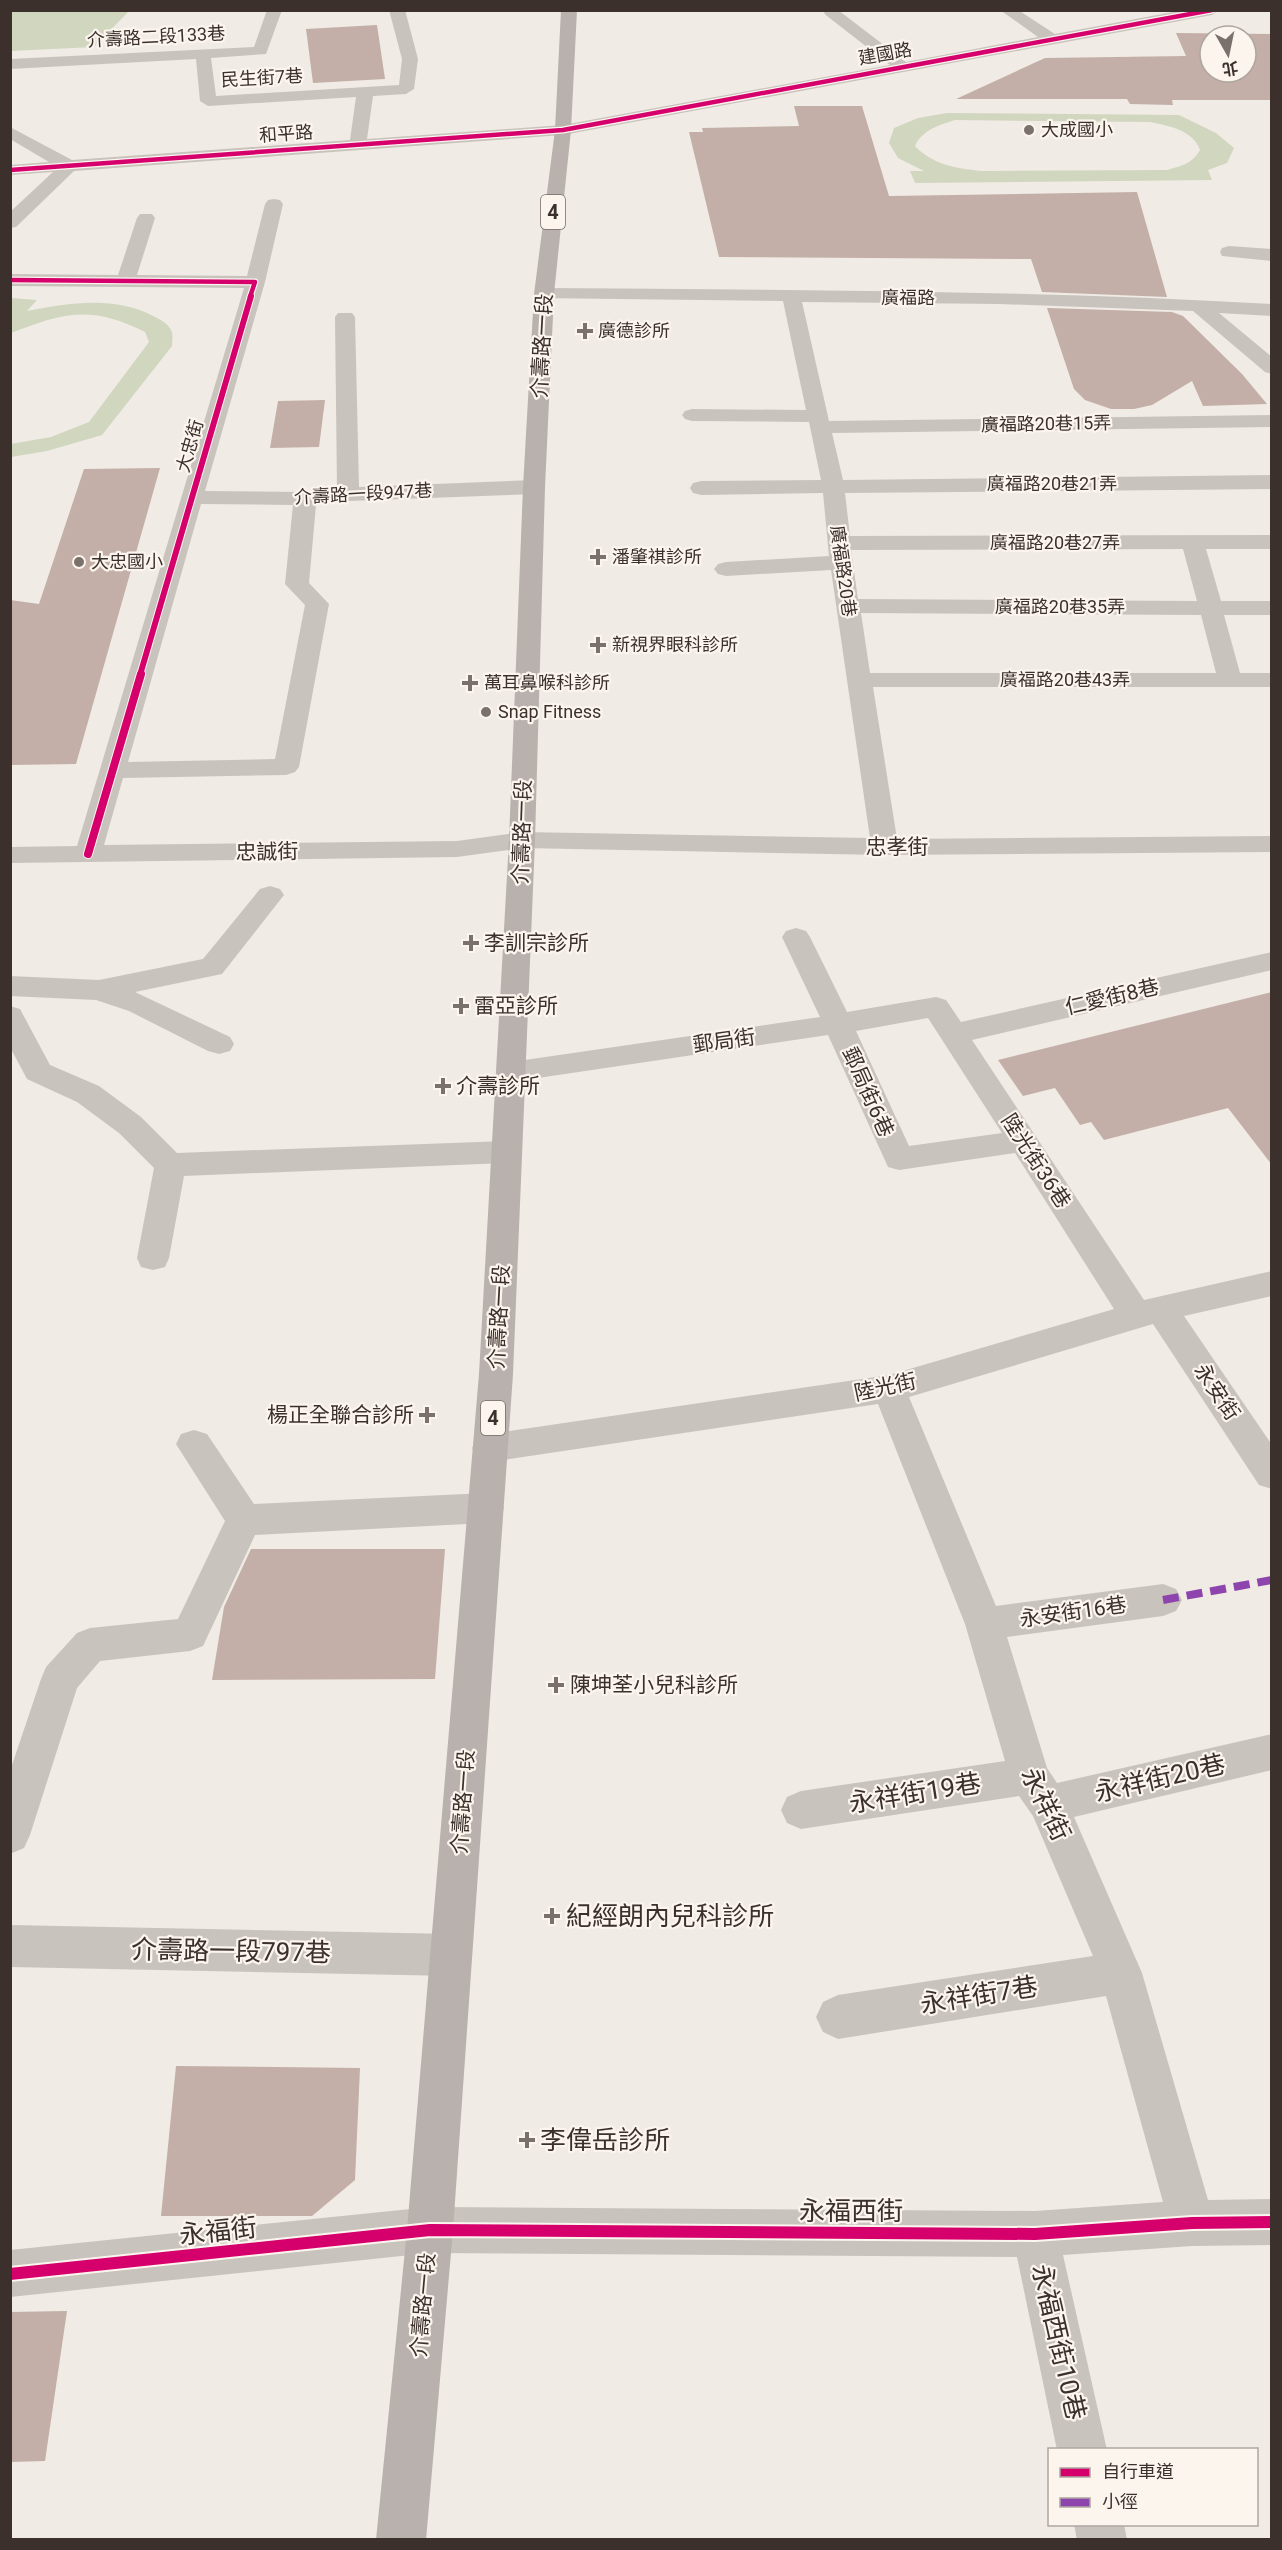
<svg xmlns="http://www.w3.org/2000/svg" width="1282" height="2550" viewBox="0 0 1282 2550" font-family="Roboto,'Noto Sans TC',sans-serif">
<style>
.green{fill:#d1d6bf;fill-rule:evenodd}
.building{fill:#c3afa7;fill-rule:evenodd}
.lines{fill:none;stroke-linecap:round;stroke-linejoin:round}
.minor{fill:#c9c3be;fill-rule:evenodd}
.major{fill:#b8b1ad;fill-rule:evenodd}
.quiet{stroke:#8e44ad;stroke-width:8;stroke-dasharray:16 8;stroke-linecap:butt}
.cycleway-far3-casing{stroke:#fbf5ee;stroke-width:7}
.cycleway-far2-casing{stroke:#fbf5ee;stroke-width:8}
.cycleway-far1-casing{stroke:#fbf5ee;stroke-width:10}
.cycleway-casing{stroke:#fbf5ee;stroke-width:16}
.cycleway-far3{stroke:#d6006c;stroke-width:4.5}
.cycleway-far2{stroke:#d6006c;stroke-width:6}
.cycleway-far1{stroke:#d6006c;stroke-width:8}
.cycleway{stroke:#d6006c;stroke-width:12}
.poi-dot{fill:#7a716c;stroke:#fbf5ee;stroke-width:2}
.labels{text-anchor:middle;stroke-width:4.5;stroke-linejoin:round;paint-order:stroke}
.far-street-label{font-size:18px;fill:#3b302b;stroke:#fbf5ee}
.far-poi-label{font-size:18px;fill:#3b302b;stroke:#fbf5ee;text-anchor:start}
.shield{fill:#fbf5ee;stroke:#756b66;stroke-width:1.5}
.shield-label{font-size:20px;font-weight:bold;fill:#3b302b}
.street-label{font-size:21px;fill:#3b302b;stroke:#fbf5ee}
.poi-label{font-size:21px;fill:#3b302b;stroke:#fbf5ee;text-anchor:start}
.near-street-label{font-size:26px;fill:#3b302b;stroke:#fbf5ee}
.near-poi-label{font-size:26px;fill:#3b302b;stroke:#fbf5ee;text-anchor:start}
</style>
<rect width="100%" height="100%" fill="#f0ebe5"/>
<g class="green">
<polygon points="10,11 11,10 129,11 94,47 11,51"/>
<path d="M947,113L1179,115L1216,133L1234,148L1227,163L1208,170L1212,180L915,183L910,171H924L898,158L889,143L894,128L918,118ZM955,120L1150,122C1169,126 1193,130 1200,150C1192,164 1181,166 1167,170L981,171C955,168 933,165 915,146C922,130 939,125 955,120Z"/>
<path d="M11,298L37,300L27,311C69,303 115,295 155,317C161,320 169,324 172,332C173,336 172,342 172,346L102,435L47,451L11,457V444L51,437L89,422L149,342L145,332C92,305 64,312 11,333Z"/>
</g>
<g class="building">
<polygon points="377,25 385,79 313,83 306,29"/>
<path d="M1176,33L1272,34V100H1172L1173,105L1130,104L1127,99H956L1045,58L1186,56ZM1210,36H1246V72H1210Z"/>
<polygon points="794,106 862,106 889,196 1137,192 1167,297 1042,292 1031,259 719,257 689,132 703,132 702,128 799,126"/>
<polygon points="1047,308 1172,312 1183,316 1242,374 1267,404 1203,406 1192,381 1152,405 1134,409 1111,409 1085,400 1074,389"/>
<polygon points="325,400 319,447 270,448 278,401"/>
<polygon points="160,468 76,764 10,765 10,600 39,604 84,469"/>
<polygon points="1272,992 1272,1165 1228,1108 1104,1140 1091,1122 1080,1125 1055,1088 1023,1096 998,1060"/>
<polygon points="251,1549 445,1549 435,1679 212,1680 224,1607"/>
<polygon points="176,2066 360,2068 355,2180 312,2216 161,2216"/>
<polygon points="67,2311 45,2461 10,2462 10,2312"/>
</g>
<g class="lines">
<g class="minor">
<polygon points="267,10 282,10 266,54 211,58 216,96 399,85 402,59 389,10 405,10 418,59 414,89 406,94 373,96 367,139 563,125 890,65 827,16 824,13 826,10 838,10 906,62 1038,37 1000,10 1018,10 1055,34 1184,10 1219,10 1212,15 563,135 74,171 16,227 10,228 10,212 53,172 10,175 10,165 49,162 10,139 10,127 72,160 350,140 356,97 208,106 200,101 196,59 10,69 10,59 254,47"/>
<path d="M274,199L280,200L283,204L265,282L205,491L307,492L337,489L335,317L338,313H352L355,317L359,487L534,480L542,482L545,487L542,492L534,494L348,501L316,505L309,583L329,604L299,767L295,772L286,775L123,778L104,845L457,841L522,832L870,838L831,570L726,576L718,574L714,569L718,564L726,562L829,556L823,493L701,495L693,493L690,488L693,483L701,481L821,480L809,422L692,421L685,419L682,415L685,411L692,409L806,410L783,301L537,298L534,294L537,290L544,288C787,290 1029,290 1272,304V316L1219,313L1272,357V374L1265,372L1193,311L999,304L802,302L829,421L1272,415V427L832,433L843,480L1272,475V489L845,493L850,536L1272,535V549H1206L1221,601H1272V615H1224L1240,673H1272V687H873L897,839L1272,836V852L885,855L522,848L457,857L10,863V847L77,846L244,288L10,286V274L118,275L137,218L140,214H152L155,218L137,275L247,276L265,204L268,200ZM201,504L293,505L285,584L305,605L275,759L128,762ZM1183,549L1197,601L858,599L851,550ZM861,613L1201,615L1216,673H870Z"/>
<polygon points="1229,246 1272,249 1272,261 1222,256 1220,252 1222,248"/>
<polygon points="270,886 280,889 284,895 222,974 135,992 230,1037 234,1044 230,1051 219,1054 208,1051 129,1011 96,1000 10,996 10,976 99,980 203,959 260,889"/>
<path d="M796,928L806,931L810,937L847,1012L936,997L946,1000L961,1022L1272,952V970L972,1040L1144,1300L1272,1271V1296L1184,1316L1272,1445V1489L1259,1485L1153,1324L909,1397L996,1606L1163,1584L1176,1589L1182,1600L1176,1611L1163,1616L1007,1637L1047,1768L1057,1783L1272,1734V1770L1074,1817L1142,1973L1208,2200L1272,2199V2245L1192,2246L1063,2255L1107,2450H1057L1017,2257L430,2253L10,2297V2250L430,2207L1035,2211L1163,2202L1106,1996L838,2039L823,2032L816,2017L823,2002L838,1995L1093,1956L1033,1816L1019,1796L801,1829L787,1823L781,1810L787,1797L801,1791L1005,1761L965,1624L878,1404L490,1462L477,1458L472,1448L477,1438L490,1434L889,1375L1114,1309L1015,1153L899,1170L888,1167L828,1035L511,1082L500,1079L496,1072L500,1065L511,1062L820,1017L782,937L786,931ZM928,1018L1002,1133L909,1146L856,1031Z"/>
<polygon points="10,1006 20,1009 50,1065 99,1086 141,1117 177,1153 506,1141 517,1144 522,1152 517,1160 506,1163 184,1176 169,1258 165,1267 153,1270 141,1267 137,1258 154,1168 119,1133 77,1102 27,1079 10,1047"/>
<polygon points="194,1430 207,1434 254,1504 486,1493 499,1497 504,1508 499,1519 486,1523 255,1535 203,1646 190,1651 100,1661 77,1688 30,1835 24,1848 10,1854 10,1771 41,1679 46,1667 77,1633 90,1628 178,1619 225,1521 176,1444 181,1434"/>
<polygon points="10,1925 451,1934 466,1940 472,1955 466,1970 451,1976 10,1967"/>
<polygon points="1074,2524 1124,2524 1127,2540 1077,2540"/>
</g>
<polygon class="major" points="561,10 577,10 571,130 554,294 545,487 535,840 513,1374 453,2230 426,2540 376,2540 407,2230 479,1374 509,840 523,487 534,294 555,130"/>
<polyline class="quiet" points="1163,1600 1272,1580"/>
<g class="cycleway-far3-casing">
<g id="cycleway-far3">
<polyline points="10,170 563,130 1212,10"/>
<polyline points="10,280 255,282 250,297"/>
</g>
</g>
<g class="cycleway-far2-casing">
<polyline id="cycleway-far2" points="140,675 251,296"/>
</g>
<g class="cycleway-far1-casing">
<polyline id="cycleway-far1" points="88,854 141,674"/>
</g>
<g class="cycleway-casing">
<polyline id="cycleway" points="10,2274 430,2230 1035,2234 1192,2223 1272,2222"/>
</g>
<use href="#cycleway-far3" class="cycleway-far3"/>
<use href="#cycleway-far2" class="cycleway-far2"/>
<use href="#cycleway-far1" class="cycleway-far1"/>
<use href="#cycleway" class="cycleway"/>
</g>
<g class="poi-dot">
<circle cx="1029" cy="130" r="6"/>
<path d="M582 322h6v6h6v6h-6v6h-6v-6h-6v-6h6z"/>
<path d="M595 548h6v6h6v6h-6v6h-6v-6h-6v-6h6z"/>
<circle cx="79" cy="562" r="6"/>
<path d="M595 636h6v6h6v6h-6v6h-6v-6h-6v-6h6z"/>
<path d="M467 674h6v6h6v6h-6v6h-6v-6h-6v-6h6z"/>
<circle cx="486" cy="712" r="6"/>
<path d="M468 934h6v6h6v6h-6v6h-6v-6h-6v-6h6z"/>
<path d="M458 997h6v6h6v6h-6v6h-6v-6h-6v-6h6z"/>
<path d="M440 1077h6v6h6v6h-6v6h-6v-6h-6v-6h6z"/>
<path d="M424 1406h6v6h6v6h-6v6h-6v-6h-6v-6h6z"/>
<path d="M553 1676h6v6h6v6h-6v6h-6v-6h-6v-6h6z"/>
<path d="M549 1907h6v6h6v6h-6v6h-6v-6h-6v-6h6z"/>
<path d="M524 2131h6v6h6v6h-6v6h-6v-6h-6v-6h6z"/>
</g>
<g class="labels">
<g class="far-street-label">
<text transform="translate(156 37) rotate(-3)" y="6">介壽路二段133巷</text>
<text transform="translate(885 54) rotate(-10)" y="6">建國路</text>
<text transform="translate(262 78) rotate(-3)" y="6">民生街7巷</text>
<text transform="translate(286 134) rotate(-4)" y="6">和平路</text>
<text x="908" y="304">廣福路</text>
<text transform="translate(1046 424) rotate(-1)" y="6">廣福路20巷15弄</text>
<text transform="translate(190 446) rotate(-74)" y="6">大忠街</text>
<text x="1052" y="490">廣福路20巷21弄</text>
<text transform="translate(363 494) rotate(-3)" y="6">介壽路一段947巷</text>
<text x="1055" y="549">廣福路20巷27弄</text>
<text transform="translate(843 571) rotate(82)" y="6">廣福路20巷</text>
<text x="1060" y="613">廣福路20巷35弄</text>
<text x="1065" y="686">廣福路20巷43弄</text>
</g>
<g class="far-poi-label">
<text x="1041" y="136">大成國小</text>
<text x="598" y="337">廣德診所</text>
<text x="612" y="563">潘肇祺診所</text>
<text x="91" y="568">大忠國小</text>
<text x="612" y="651">新視界眼科診所</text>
<text x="484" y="689">萬耳鼻喉科診所</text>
<text x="498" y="718">Snap Fitness</text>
</g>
<g class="shield">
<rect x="541" y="195" width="24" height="34" rx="4.5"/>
<rect x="481" y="1401" width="24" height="34" rx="4.5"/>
</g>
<g class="shield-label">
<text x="553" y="219">4</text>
<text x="493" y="1425">4</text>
</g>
<g class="street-label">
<text transform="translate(542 346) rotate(-87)" y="7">介壽路一段</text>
<text transform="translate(522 832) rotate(-88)" y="7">介壽路一段</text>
<text x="897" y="854">忠孝街</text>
<text transform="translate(267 852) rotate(-1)" y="7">忠誠街</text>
<text transform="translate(1112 997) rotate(-13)" y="7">仁愛街8巷</text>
<text transform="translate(724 1041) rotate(-8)" y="7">郵局街</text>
<text transform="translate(868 1092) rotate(66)" y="7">郵局街6巷</text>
<text transform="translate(1036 1161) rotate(57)" y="7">陸光街36巷</text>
<text transform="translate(499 1317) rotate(-87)" y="7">介壽路一段</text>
<text transform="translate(885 1387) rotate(-12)" y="7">陸光街</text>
<text transform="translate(1217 1392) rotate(56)" y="7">永安街</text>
<text transform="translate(1073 1612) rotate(-8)" y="7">永安街16巷</text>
<text transform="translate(463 1802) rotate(-86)" y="7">介壽路一段</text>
<text transform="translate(423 2305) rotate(-85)" y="7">介壽路一段</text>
</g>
<g class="poi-label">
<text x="484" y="950">李訓宗診所</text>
<text x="474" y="1013">雷亞診所</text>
<text x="456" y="1093">介壽診所</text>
<text x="414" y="1422" text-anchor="end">楊正全聯合診所</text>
<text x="570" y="1692">陳坤荃小兒科診所</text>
</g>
<g class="near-street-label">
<text transform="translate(1160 1778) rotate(-13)" y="9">永祥街20巷</text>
<text transform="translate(915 1793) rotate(-9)" y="9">永祥街19巷</text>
<text transform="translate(1046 1804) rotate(64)" y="9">永祥街</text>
<text transform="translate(231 1951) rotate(1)" y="9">介壽路一段797巷</text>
<text transform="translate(979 1995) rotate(-9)" y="9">永祥街7巷</text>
<text x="851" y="2220">永福西街</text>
<text transform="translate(218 2231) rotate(-6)" y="9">永福街</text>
<text transform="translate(1059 2342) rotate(77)" y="9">永福西街10巷</text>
</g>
<g class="near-poi-label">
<text x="566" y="1925">紀經朗內兒科診所</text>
<text x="540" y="2149">李偉岳診所</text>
</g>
</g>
<rect width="1282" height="2550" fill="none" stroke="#3b302b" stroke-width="24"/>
<rect x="1048" y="2448" width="210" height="78" fill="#fbf5ee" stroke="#aea6a0" stroke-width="1.5"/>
<rect x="1060" y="2468" width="30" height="9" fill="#d6006c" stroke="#aea6a0" stroke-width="1.5"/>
<text x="1102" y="2478" font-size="18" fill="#3b302b">自行車道</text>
<rect x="1060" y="2498" width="30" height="9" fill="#8e44ad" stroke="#aea6a0" stroke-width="1.5"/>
<text x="1102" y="2508" font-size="18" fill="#3b302b">小徑</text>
<g transform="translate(1228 54) rotate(171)"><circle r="28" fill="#fbf5ee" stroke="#aea6a0" stroke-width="1.5"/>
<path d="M0-4.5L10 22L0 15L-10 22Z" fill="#7a716c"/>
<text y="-9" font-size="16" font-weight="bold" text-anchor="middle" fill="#3b302b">北</text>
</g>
</svg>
